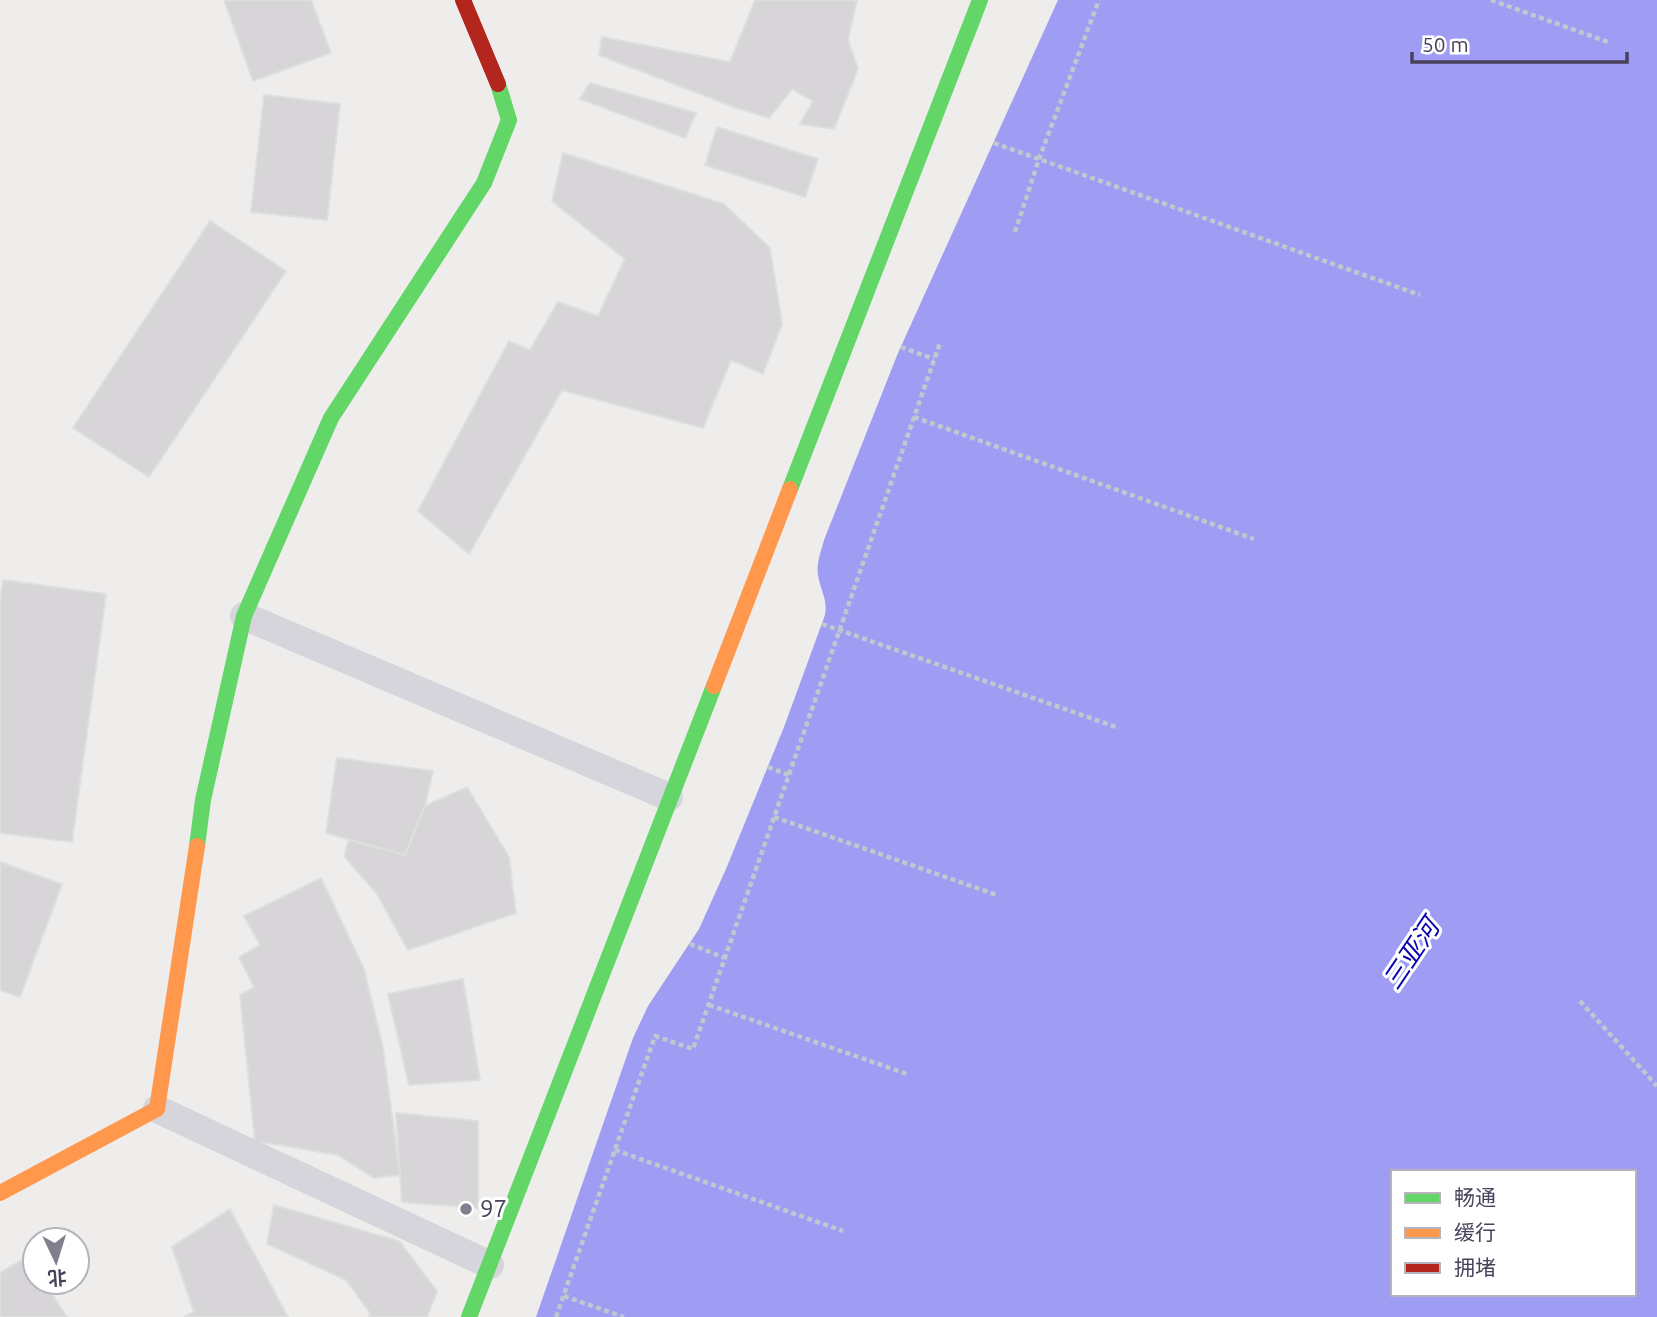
<svg xmlns="http://www.w3.org/2000/svg" width="1657" height="1317" viewBox="0 0 1657 1317" font-family="Ubuntu,'Noto Sans SC',sans-serif">
<style>
.water{fill:#9f9cf3;fill-rule:evenodd}
.building{fill:#d7d5d8;stroke:#dfdedf;stroke-width:2}
.lines{fill:none;stroke-linecap:round;stroke-linejoin:round}
.path{stroke:#c0c8cf;stroke-width:4.5;stroke-dasharray:5 3.5;stroke-linecap:butt}
.street{stroke:#d7d5dc;stroke-width:28}
.fast{stroke:#63d668;stroke-width:16}
.slow{stroke:#ff974d;stroke-width:16}
.jam{stroke:#b3261e;stroke-width:16}
.poi-dot{fill:#837e8e;stroke:#fff;stroke-width:2.5}
.labels{text-anchor:middle;stroke-width:6;stroke-linejoin:round;paint-order:stroke}
.poi-label{font-size:24px;fill:#49425b;stroke:#fff;text-anchor:start}
.water-label{font-size:26px;font-style:italic;fill:#0600af;stroke:#fff}
</style>
<rect width="100%" height="100%" fill="#eeedec"/>
<path class="water" d="M1058,0H1657V1317H536L633,1038L648,1006L699,929L726,869L784,727L825,615C828,599 820,590 818,575C816,563 821,552 824,540L898,353ZM1393,1172H1634V1294H1393Z"/>
<g class="building">
<polygon points="224,0 311,0 331,53 253,81"/>
<polygon points="755,0 857,0 848,40 858,69 834,129 800,124 813,101 792,89 769,118 734,107 599,55 602,37 730,62"/>
<polygon points="590,83 696,113 685,138 580,99"/>
<polygon points="264,95 340,104 327,220 251,212"/>
<polygon points="717,127 818,159 805,197 705,165"/>
<polygon points="563,153 724,204 770,248 782,324 763,374 731,360 703,428 562,390 469,554 418,511 509,341 530,350 558,302 598,316 625,259 552,201"/>
<polygon points="210,221 286,271 149,477 73,428"/>
<polygon points="3,580 106,594 72,842 0,833 0,604"/>
<polygon points="337,758 433,771 425,806 405,855 326,833"/>
<polygon points="467,787 509,857 516,913 408,950 377,894 344,856 349,840 405,855 425,806"/>
<polygon points="0,862 62,884 20,997 0,990"/>
<polygon points="321,878 364,969 383,1048 400,1175 374,1178 338,1155 255,1141 240,995 254,987 239,957 260,945 244,916"/>
<polygon points="463,979 480,1080 409,1085 388,994"/>
<polygon points="396,1113 478,1121 478,1208 402,1202"/>
<polygon points="274,1205 399,1241 437,1291 427,1317 369,1317 370,1313 346,1280 267,1244"/>
<polygon points="230,1209 288,1317 184,1317 194,1312 172,1247"/>
<polygon points="27,1257 35,1269 35,1282 44,1282 67,1317 0,1317 0,1273"/>
</g>
<g class="lines">
<g class="path">
<polyline points="1491,0 1608,42"/>
<polyline points="994,143 1420,295"/>
<polyline points="1015,232 1039,159 1099,0"/>
<polyline points="901,347 934,359"/>
<polyline points="914,417 1254,539"/>
<polyline points="822,624 1119,728"/>
<polyline points="768,767 789,775"/>
<polyline points="774,817 997,895"/>
<polyline points="690,944 725,958"/>
<polyline points="1580,1001 1657,1086"/>
<polyline points="709,1005 907,1074"/>
<polyline points="615,1150 843,1231"/>
<polyline points="564,1296 624,1317"/>
<polyline points="556,1317 655,1036 693,1049 940,343"/>
</g>
<g class="street">
<polyline points="244,616 669,797"/>
<polyline points="157,1109 490,1265"/>
</g>
<g class="fast">
<polyline points="790,489 980,0"/>
<polyline points="197,846 203,800 244,616 331,418 484,183 509,120 498,84"/>
<polyline points="469,1317 714,686"/>
</g>
<g class="slow">
<polyline points="714,686 790,489"/>
<polyline points="0,1193 157,1109 197,846"/>
</g>
<polyline class="jam" points="463,0 498,84"/>
</g>
<circle class="poi-dot" cx="466" cy="1209" r="7"/>
<g class="labels">
<g class="poi-label">
<text x="480" y="1217">97</text>
</g>
<g class="water-label">
<text transform="translate(1411 954) rotate(-56)" y="9">三亚河</text>
</g>
</g>
<rect x="1391" y="1170" width="245" height="126" fill="#ffffff" stroke="#b6b3bd" stroke-width="2"/>
<rect x="1405" y="1193" width="35" height="10" fill="#63d668" stroke="#b6b3bd" stroke-width="2"/>
<text x="1454" y="1205" font-size="21" fill="#49425b">畅通</text>
<rect x="1405" y="1228" width="35" height="10" fill="#ff974d" stroke="#b6b3bd" stroke-width="2"/>
<text x="1454" y="1240" font-size="21" fill="#49425b">缓行</text>
<rect x="1405" y="1263" width="35" height="10" fill="#b3261e" stroke="#b6b3bd" stroke-width="2"/>
<text x="1454" y="1275" font-size="21" fill="#49425b">拥堵</text>
<g transform="translate(56 1261) rotate(176)"><circle r="33" fill="#ffffff" stroke="#b6b3bd" stroke-width="2"/>
<path d="M0-5L12 26L0 18L-12 26Z" fill="#837e8e"/>
<text y="-10" font-size="19" font-weight="bold" text-anchor="middle" fill="#49425b">北</text>
</g>
<path d="M1412 52v10h215v-10" fill="none" stroke="#49425b" stroke-width="3.5"/>
<text x="1422" y="52" font-size="21" fill="#49425b" stroke="#ffffff" stroke-width="5" paint-order="stroke">50 m</text>
</svg>
